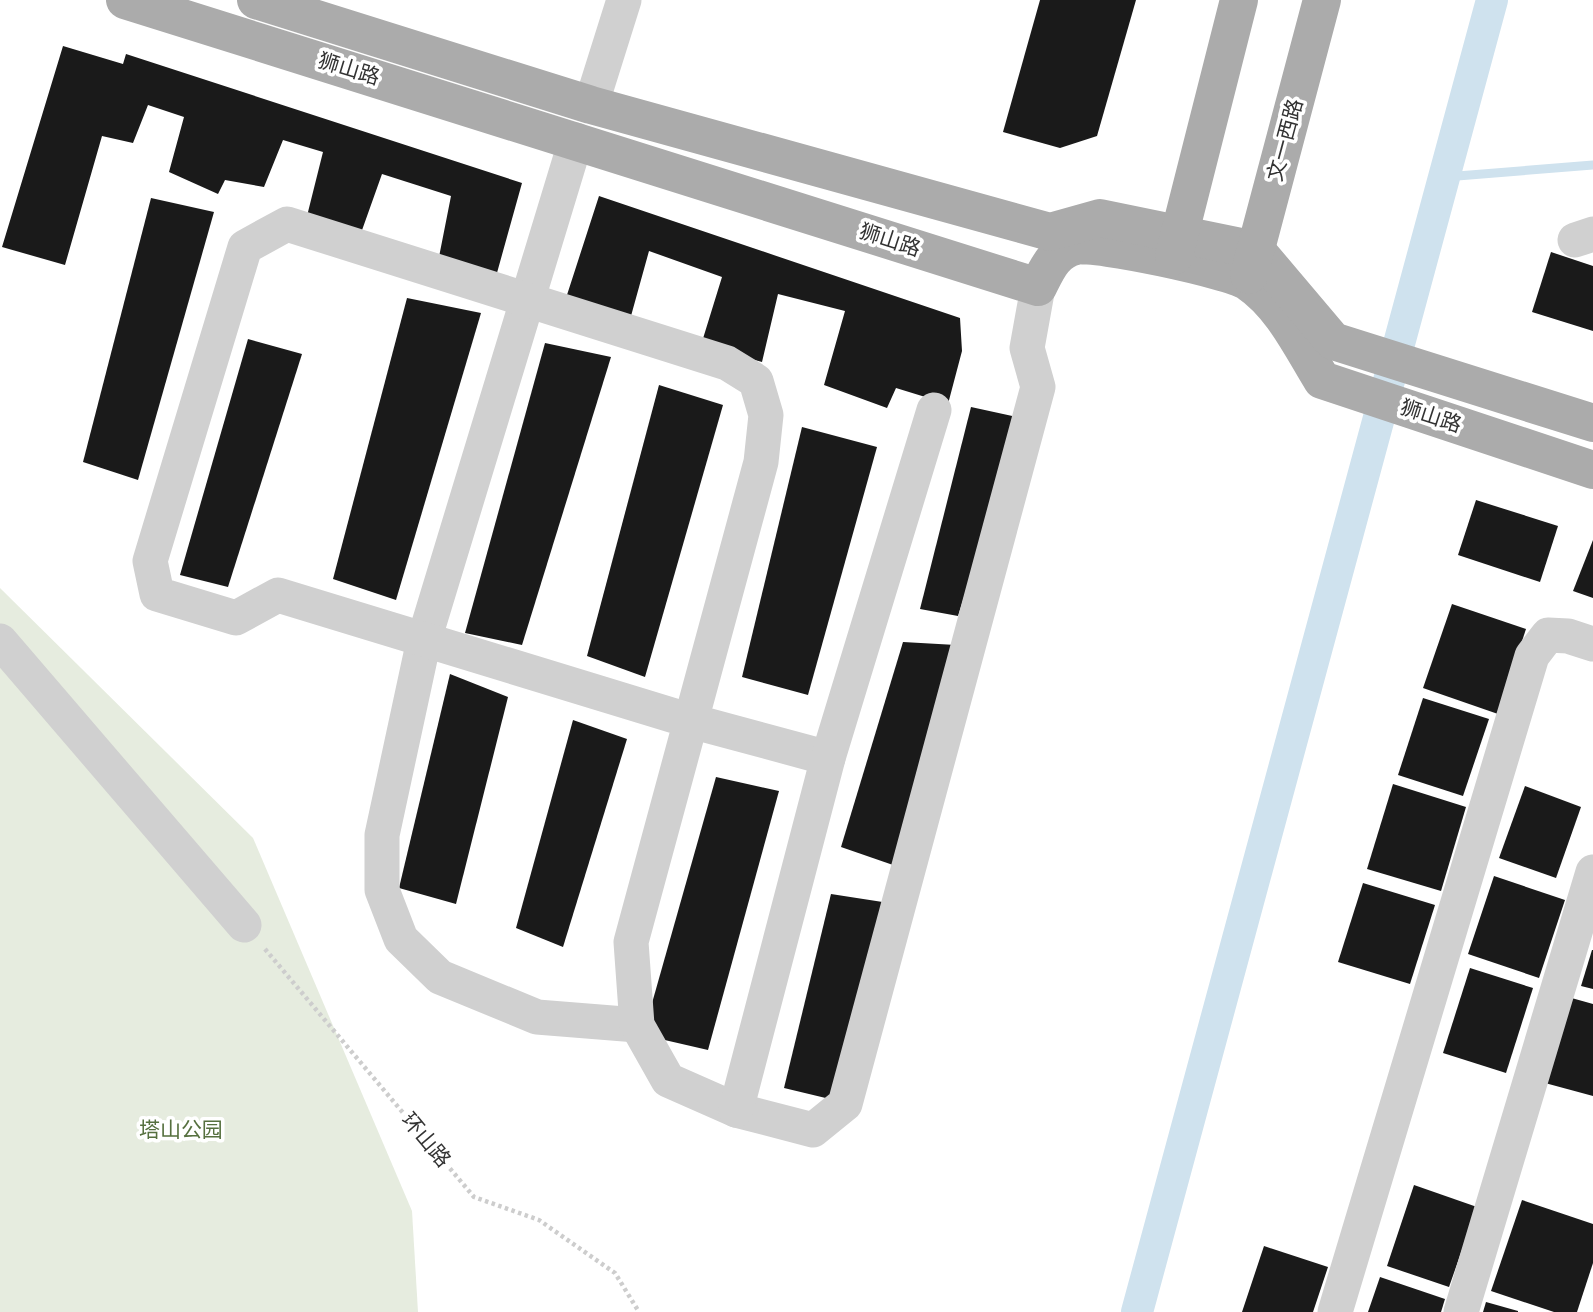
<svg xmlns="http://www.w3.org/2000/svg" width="1593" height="1312" viewBox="0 0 1593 1312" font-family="'PT Sans Narrow','Noto Sans SC',sans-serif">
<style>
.green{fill:#e6ecdf}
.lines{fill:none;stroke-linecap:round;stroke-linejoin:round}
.stream{stroke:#cfe2ee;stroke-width:9}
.canal{stroke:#cfe2ee;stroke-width:32}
.building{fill:#1a1a1a}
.path{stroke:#cdcdcd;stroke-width:4.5;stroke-dasharray:3.5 3.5;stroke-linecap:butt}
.minor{stroke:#d0d0d0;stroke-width:35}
.major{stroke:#ababab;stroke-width:38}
.labels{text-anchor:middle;stroke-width:7;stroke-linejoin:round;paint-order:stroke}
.street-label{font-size:21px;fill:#333;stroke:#fff}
.park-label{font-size:21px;fill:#56703f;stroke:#fff}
</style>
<rect width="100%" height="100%" fill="#fff"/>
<polygon class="green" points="0,588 253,838 412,1211 418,1312 0,1312"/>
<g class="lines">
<polyline class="stream" points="1445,177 1593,165"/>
<polyline class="canal" points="1137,1312 1492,0"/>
</g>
<g class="building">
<polygon points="1040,0 1136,0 1097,136 1060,148 1003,132"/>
<polygon points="63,46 123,64 126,54 522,183 495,280 439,257 451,196 382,174 361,233 306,220 323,152 283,140 264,187 225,180 218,194 169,172 184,117 148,105 133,143 102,136 65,265 2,247"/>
<polygon points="599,196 960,318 962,351 948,404 896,388 887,408 824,385 845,311 778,294 762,362 701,345 722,277 649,251 631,316 566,298"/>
<polygon points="151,198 214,212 138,480 83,462"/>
<polygon points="1551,252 1593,266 1593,331 1532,312"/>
<polygon points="407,298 481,313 396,600 333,579"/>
<polygon points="248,339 302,354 228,587 180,575"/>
<polygon points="545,343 611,357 522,645 465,633"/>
<polygon points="659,385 723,405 645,677 587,656"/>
<polygon points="971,407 1021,418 958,616 920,609"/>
<polygon points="802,427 877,447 808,695 742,677"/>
<polygon points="1476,500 1558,526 1540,582 1458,555"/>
<polygon points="1593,540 1593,598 1573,591"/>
<polygon points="1452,604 1526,629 1498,714 1423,688"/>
<polygon points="903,642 956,645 893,865 841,847"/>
<polygon points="450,674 508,697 456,904 399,888"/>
<polygon points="1423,698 1489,719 1463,796 1398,775"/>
<polygon points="573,720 627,739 563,947 516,928"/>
<polygon points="716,777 779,791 708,1050 643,1035"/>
<polygon points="1393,784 1466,807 1441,891 1367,869"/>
<polygon points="1525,786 1581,807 1556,878 1499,858"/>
<polygon points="1494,876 1565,900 1539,978 1468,954"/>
<polygon points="1363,883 1435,905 1410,984 1338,962"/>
<polygon points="831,894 889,903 834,1100 784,1088"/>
<polygon points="1592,950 1593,950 1593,989 1581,986"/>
<polygon points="1470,968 1533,988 1506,1073 1443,1053"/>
<polygon points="1568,997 1593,1004 1593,1096 1545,1083"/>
<polygon points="1414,1185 1477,1207 1449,1287 1387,1266"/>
<polygon points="1522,1200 1593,1224 1593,1263 1577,1312 1554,1312 1491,1291"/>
<polygon points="1264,1246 1328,1267 1313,1312 1242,1312"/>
<polygon points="1380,1277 1445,1299 1441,1312 1368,1312"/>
<polygon points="1486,1302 1518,1311 1518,1312 1483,1312"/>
</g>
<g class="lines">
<polyline class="path" points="265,949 474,1197 539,1220 615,1273 639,1312"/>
<g class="minor">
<polyline points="591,105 624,0"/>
<polyline points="576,140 424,640 382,835 382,890 401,939 440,977 537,1017 637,1025"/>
<polyline points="1575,240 1593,234"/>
<polyline points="0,641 244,925"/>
<polyline points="828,758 691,721 278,595 236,618 157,594 150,561 245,247 287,224 727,363 756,381 766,415 761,462 631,942 637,1025 668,1080 736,1110 813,1130 845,1104 1038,387 1027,348 1038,287"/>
<polyline points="736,1110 828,758 934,410"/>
<polyline points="1335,1312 1532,656 1548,635 1568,636 1593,644"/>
<polyline points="1461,1312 1593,872"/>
</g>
<g class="major">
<path d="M125,0L1038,287C1047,269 1054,251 1076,246C1094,241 1231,270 1248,282C1282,305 1301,346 1322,380L1593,470"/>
<polyline points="256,0 591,105 1050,232 1100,218 1256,250 1333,341 1593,423"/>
<polyline points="1174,256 1239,0"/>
<polyline points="1249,275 1322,0"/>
</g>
</g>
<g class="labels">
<g class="street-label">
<text transform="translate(349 69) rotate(17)" y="7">狮山路</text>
<text transform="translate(1285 140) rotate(-75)" y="7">文一西路</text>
<text transform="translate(890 240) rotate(18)" y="7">狮山路</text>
<text transform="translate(1431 416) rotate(18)" y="7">狮山路</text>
<text transform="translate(426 1140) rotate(50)" y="7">环山路</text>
</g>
<g class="park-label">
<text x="181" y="1137">塔山公园</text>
</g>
</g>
</svg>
